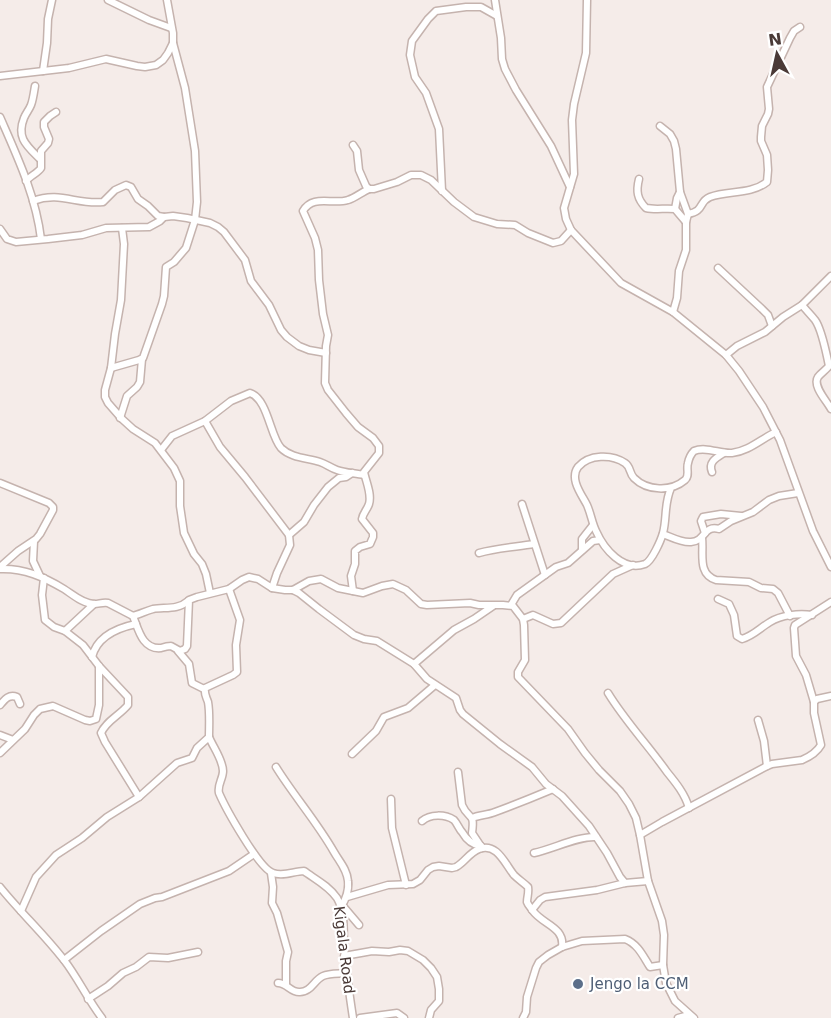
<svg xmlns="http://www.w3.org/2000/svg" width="831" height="1018" viewBox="0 0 831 1018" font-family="'DejaVu Sans',sans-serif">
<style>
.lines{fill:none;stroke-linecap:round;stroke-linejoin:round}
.minor-casing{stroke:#c5b3ae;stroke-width:9}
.minor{stroke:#fff;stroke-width:6}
.service-dot{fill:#5c6f8a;stroke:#fff;stroke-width:2}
.labels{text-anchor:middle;stroke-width:4.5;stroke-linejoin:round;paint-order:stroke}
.street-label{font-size:15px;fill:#4a3a37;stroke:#fff}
.service-label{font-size:15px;fill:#4e5e75;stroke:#fff;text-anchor:start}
</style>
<rect width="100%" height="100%" fill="#f5ece9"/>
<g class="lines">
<g class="minor-casing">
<g id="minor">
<polyline points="108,0 149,20 171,28"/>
<polyline points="495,0 501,38 502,59 505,69 516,90 551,146 570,187"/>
<polyline points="587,0 586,53 574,104 572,120 574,174 564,208 566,219 571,230 621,283 673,312 726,355 739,371 763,407 780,440 813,531 831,567"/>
<polyline points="43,71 47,43 48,19 52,0"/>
<polyline points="0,76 69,68 106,59 137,66 145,67 156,65 163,60 168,53 173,43 173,33 167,0"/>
<path d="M35,86C34,92 33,100 31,105C29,110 26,113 24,118C16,138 27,146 40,159"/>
<path d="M0,117C17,156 36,196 41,239"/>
<polyline points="660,126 670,134 674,141 676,149 680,192 688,214 686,222 686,250 679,271 677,298 673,312"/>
<polyline points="353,145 357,151 359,170 366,186 369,189 374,189 397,182 411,175 421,175 431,180 454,202 474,217 497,224 515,225 528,233 553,243 561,241 571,230"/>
<path d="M639,179C636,191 637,199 646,208C655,210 665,208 675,209L686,222"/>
<path d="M26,181C30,176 38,173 41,168V151L48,143L49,139L44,127V122L50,116L56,112"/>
<polyline points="442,191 439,129 426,93 415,77 410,55 412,41 428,19 436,11 466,7 481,7 497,16"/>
<path d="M33,201C60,191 77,205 103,202L115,190L126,185L131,187L138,199L148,206L158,216L164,217"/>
<polyline points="675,209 677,198 680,192"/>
<path d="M688,214C705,211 698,202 710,197C728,190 750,195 767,182L768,170L767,155L761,141V137L762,126L768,114L769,109L767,87L790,38L794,31L800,27"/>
<polyline points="122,228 124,244 121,300 115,334 111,368 105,390 105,397 108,403 122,419 133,429 155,443 174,468 180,481 180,506 184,533 194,554 202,564 206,574 210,593"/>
<polyline points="0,229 7,239 16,242 48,239 82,235 106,228 149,227 160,221 164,217 173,216 187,218 210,223 218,227 224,232 245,260 251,281 269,305 281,330 287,337 299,346 309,350 326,353"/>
<polyline points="718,268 762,309 768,315 772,326"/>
<path d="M802,305C806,310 811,315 815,320C821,328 827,356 829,366C826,370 821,373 818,377C812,386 827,401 831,409"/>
<polyline points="726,355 737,346 765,332 783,317 802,305 831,276"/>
<polyline points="111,368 139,360 143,358 162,304 164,296 166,267 174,262 186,248 195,220 197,202 195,151 185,88 173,43"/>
<polyline points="120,418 127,396 137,387 140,382 142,359"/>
<polyline points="205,421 220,447 245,477 289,535 290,545 277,573 272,588"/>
<path d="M161,450L172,436L205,421L231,401L250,393C268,399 270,436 281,448C291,458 307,458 320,462C326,464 331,468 337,470C345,473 355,473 364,475"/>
<path d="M712,472C708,462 716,458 724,453"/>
<polyline points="0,483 49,503 53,507 53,510 40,534 36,539 18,551 0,567"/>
<path d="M671,488C664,503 667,518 663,533C661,540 652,561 645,564C623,572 604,549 596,531C592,523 591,514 587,505C582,495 569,479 578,467C589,454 612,454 625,463C631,467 629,473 634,478C647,491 671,492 685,480C690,476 686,469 688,463C689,458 691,454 694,451C706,446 720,454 732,453C749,451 761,439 776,432"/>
<polyline points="522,504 545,575"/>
<polyline points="705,533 701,521 703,517 721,514 741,516"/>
<path d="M663,534C671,537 682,543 691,542C706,541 703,525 719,529L731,521L753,512L769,500L779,496L798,493"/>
<polyline points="289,535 304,522 314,505 328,487 339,478 346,477 352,473"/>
<path d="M702,538C704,553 697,574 716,580L749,582L761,588L773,589L778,593L790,616"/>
<polyline points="34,541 33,561 40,576"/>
<polyline points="582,550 582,539 593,525"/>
<path d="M479,553C497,548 515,547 534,544"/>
<path d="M0,569C24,568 44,577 64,589C72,594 83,604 94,604C99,604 103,602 108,603L133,616C138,628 142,650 161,648C164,647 168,646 171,646L180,651L185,649L187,646L189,600L197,597L229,589L242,580L249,577L258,579L272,588L285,590H293L309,581L321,579L338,588L363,593L382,586L393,584L406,590L421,604L427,605L470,603L479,605H503L513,606L523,619L524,625L525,660L518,672V677L568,729L585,753L599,770L620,791L629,804L636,818L640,835L648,881L662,921L664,935L663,965L666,983L675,1001L694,1018"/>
<path d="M44,578L42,595L45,620L54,627L65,631L83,645L99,666L128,697V705C120,715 106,721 101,733L105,742L139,797"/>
<polyline points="293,590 299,593 319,609 354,635 364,639 377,641 414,664 427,679 456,698 460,710 463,714 500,744 532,767 546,784 562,796 589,826 607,853 620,877 625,883"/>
<path d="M353,591L351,576L355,564V551L360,547L370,544L373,537V533L362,519C363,513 367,510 369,504C372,494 366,482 364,472L379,453V446L373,438L358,427L346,413L328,390L325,383L326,346L328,335L323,314L319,280L318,250L315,238L303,211C313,194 332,205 348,200C355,198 362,192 369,189"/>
<path d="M718,599L729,604L734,615L737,636L742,639C753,636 760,628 770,622C781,615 799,613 812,615"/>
<polyline points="511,605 517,595 556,567 568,563 593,541 600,540"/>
<path d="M133,616C140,614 146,611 153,609C165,607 178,610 188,601"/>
<polyline points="523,619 533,615 553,624 561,623 613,574 633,565"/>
<polyline points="65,631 94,604"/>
<polyline points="178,651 189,664 192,683 204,689"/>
<path d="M92,657C97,636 117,628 136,624"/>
<polyline points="414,664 454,630 474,619 493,606"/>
<path d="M608,693C625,721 648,745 667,772C676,783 685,794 689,808"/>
<polyline points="814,702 806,675 796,656 794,628 795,625 831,602"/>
<path d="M0,705C5,699 9,694 17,697L20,704"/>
<polyline points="758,720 764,741 767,766"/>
<polyline points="0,735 13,740"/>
<path d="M209,737C213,747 223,760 223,771C223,779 217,785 219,793C225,807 259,869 273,873C284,877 294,871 304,871C315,879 329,886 337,898C347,915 342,939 345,958C347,978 350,998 353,1018"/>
<polyline points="0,753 25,729 34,715 40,709 53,706 85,720 90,721 96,719 99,705 99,666"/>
<polyline points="352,754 376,731 384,717 408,708 435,685"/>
<path d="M276,767C294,796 317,822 334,852C339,861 347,869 348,881C349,890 346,899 341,907"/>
<path d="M458,772L462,805C469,821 475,811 472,833L482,848"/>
<polyline points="391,799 392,828 406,885"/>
<path d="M472,818C479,815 488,815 495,812C514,805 534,797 553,789"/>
<path d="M422,821C430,814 445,814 454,820C457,823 459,829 462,832C466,839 473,845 481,846"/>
<path d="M640,835L662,822L767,766L772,764L802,760C809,757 817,752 821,745L814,713V702L817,699L831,696"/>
<path d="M534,853C553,849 578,836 596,837"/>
<polyline points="271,873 273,887 272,903 277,913 288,952 286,961 286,985"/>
<path d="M0,887C20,912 44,934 64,960C78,978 88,1000 102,1018"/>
<path d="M347,897L388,885L413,884L420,880L428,870L433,867L439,866L452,868L456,867C465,862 469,853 479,849C497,842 505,864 514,875C519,880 524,883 528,887C529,893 527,897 527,902C528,905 531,908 533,911C542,924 565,927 562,947"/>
<polyline points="342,905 359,925"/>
<polyline points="532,910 540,900 545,897 597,890 625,883 648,881"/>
<path d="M21,911L36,877L56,855L82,838L107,817L139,797L177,763L192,758L197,748L209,737C209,726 210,713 208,702C206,696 204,694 205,688L233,675L237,672L236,645L240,620L229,589"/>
<polyline points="344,956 372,951 389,952 400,950 408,951 423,960 431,968 437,977 439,989 439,1001 431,1010 429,1018"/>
<polyline points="64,960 101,931 140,904 155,898 162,897 229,871 254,854"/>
<path d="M278,983C287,983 291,993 300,992C311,992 314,980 323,976C330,973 340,974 347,973"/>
<polyline points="88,999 108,986 123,973 136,967 149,957 168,958 198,952"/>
<polyline points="360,1018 397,1013 404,1018"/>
<path d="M523,1018L526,1012L527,997L536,968L539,962L548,955L562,947L582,941L625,939C638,944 643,956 650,967L663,965"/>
<polyline points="678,1018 689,1015"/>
</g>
</g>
<use href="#minor" class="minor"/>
</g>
<circle class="service-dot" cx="578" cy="984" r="6"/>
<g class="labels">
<g class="street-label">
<text transform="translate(344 950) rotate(83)" y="5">Kigala Road</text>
</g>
<g class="service-label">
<text x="590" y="989">Jengo la CCM</text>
</g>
</g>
<g transform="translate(777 54) rotate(352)" stroke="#ffffff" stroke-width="4.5" paint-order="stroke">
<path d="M0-4.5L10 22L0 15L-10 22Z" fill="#4a3a37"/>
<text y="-9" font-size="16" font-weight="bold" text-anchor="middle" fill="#4a3a37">N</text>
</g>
</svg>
